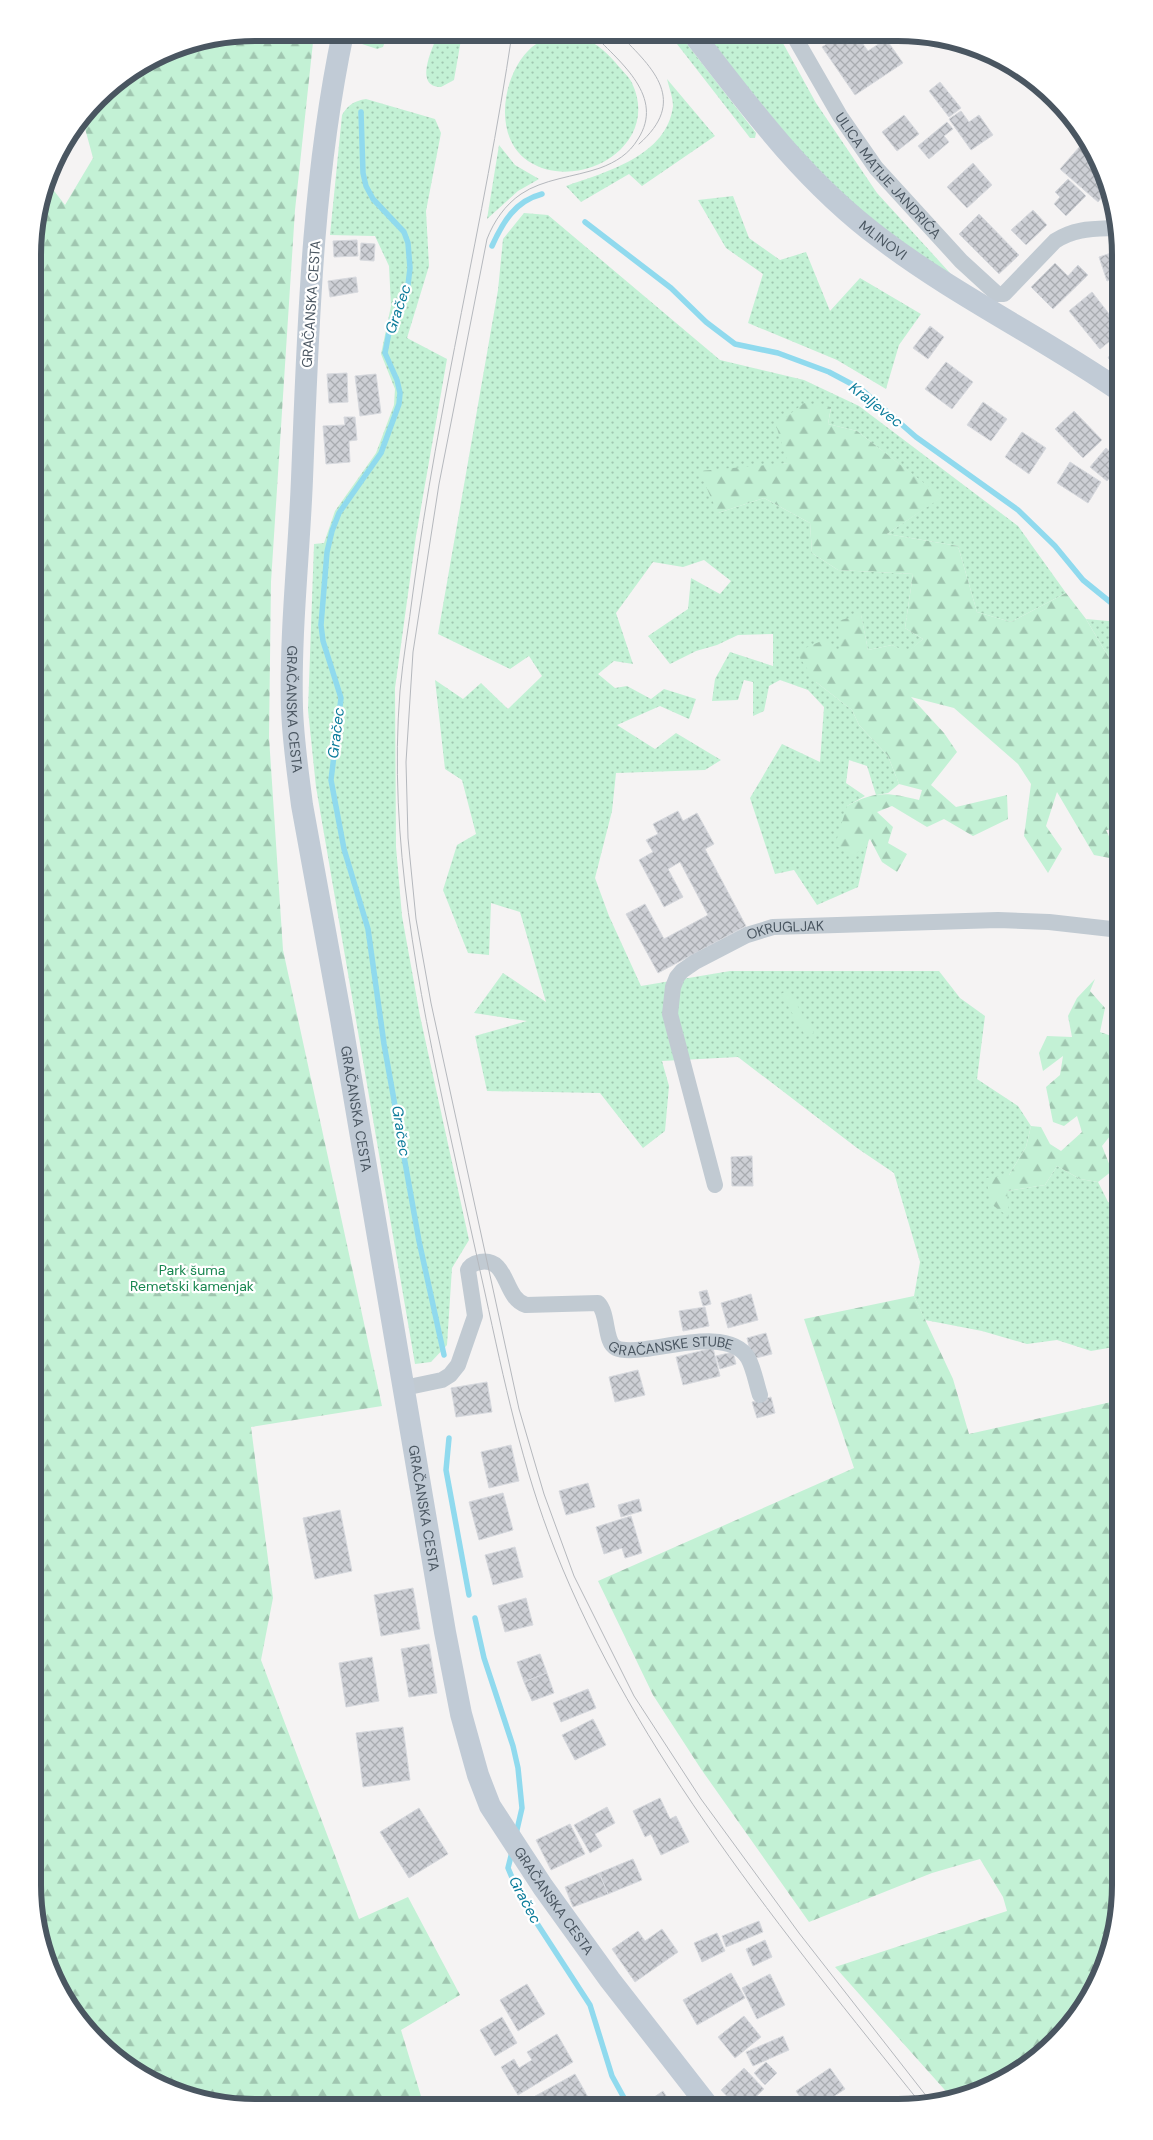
<svg xmlns="http://www.w3.org/2000/svg" width="1153" height="2140" viewBox="0 0 1153 2140" font-family="'DM Sans',sans-serif">
<style>
.green{fill:url(#green-dots)}
.forest{fill:url(#forest-firs)}
.pitch{fill:#c3f1d5}
.lines{fill:none;stroke-linecap:round;stroke-linejoin:round}
.stream{stroke:#90daee;stroke-width:5.5}
.building{fill:url(#building-cross-hatch);stroke:#d7d9de}
.street{stroke:#c1cad2;stroke-width:16}
.secondary{stroke:#c1cbd6;stroke-width:22}
.tram{stroke:#b5b8bd;stroke-width:1}
.labels{text-anchor:middle;stroke-width:4.5;stroke-linejoin:round;paint-order:stroke}
.street-label{font-size:14px;fill:#4a5661;stroke:#fff}
.park-label{font-size:14px;fill:#17864f;stroke:#fff}
.water-label{font-size:15px;font-style:italic;fill:#0c7c9b;stroke:#fff}
.rim{fill:none;stroke:#4a5661;stroke-width:6}
</style>
<defs>
<pattern id="green-dots" width="8" height="8" patternUnits="userSpaceOnUse" patternTransform="scale(1.25)"><rect width="8" height="8" fill="#c3f1d5"/><path d="M2 2h.1M6 6h.1" fill="none" stroke="#a0c6b0" stroke-width="1.8" stroke-linecap="round"/></pattern>
<pattern id="forest-firs" width="22" height="20" patternUnits="userSpaceOnUse" patternTransform="scale(1.25)"><rect width="22" height="20" fill="#c3f1d5"/><path d="M5 1l3.5 6h-7zM16 11l3.5 6h-7z" fill="#a0c6b0"/></pattern>
<pattern id="building-cross-hatch" width="8" height="8" patternUnits="userSpaceOnUse" patternTransform="scale(1.25)"><rect width="8" height="8" fill="#cdcfd5"/><path d="M0 0l8 8M0 8l8-8" fill="none" stroke="#a8abb0"/></pattern>
</defs>
<rect width="100%" height="100%" fill="#f5f3f3"/>
<g class="green">
<polygon points="364,33 388,33 383,47 377,49 362,44"/>
<path d="M438,34H462L454,80L441,87C413,87 433,47 438,34Z"/>
<polygon points="670,35 680,35 756,133 755,138 750,138 747,134"/>
<polygon points="705,35 779,36 816,103 877,193 950,273 948,276 855,208 808,161"/>
<path d="M564,36C586,35 601,46 615,62C620,69 628,75 632,83C662,146 578,194 528,161C492,137 502,73 532,47C541,40 553,38 564,36Z"/>
<path d="M667,79L715,136L642,186L629,174L581,202L566,186C606,172 667,156 673,106C673,98 669,87 667,79Z"/>
<path d="M366,99L435,119L441,133L426,211L429,266L407,338L447,359L416,536L395,688L396,847L402,916L420,1016L469,1240L452,1268L447,1345L431,1362L415,1364L316,787L308,710L314,544L324,543L335,511L376,453L394,405L395,389L381,354L391,306L389,266L375,236L330,235L342,115C348,105 354,101 366,99Z"/>
<polygon points="499,145 515,165 539,179 518,191 487,219"/>
<polygon points="733,196 749,238 780,260 806,252 830,311 860,278 921,314 899,345 886,389 837,360 748,323 763,274 726,248 698,200"/>
<polygon points="524,213 548,215 720,360 804,380 859,406 1018,526 1066,593 1011,622 977,612 958,546 887,534 941,497 857,431 828,424 831,408 788,463 764,467 718,513 764,498 810,523 812,553 838,570 913,574 905,628 923,639 907,653 892,645 868,650 861,615 840,655 816,682 852,710 859,725 888,756 899,784 888,793 876,795 867,766 849,760 846,783 865,796 847,806 869,839 858,887 817,905 794,870 775,874 750,798 782,744 820,762 824,707 808,690 780,680 769,686 764,711 753,716 753,682 744,680 738,700 712,701 715,679 730,652 773,666 773,634 738,635 717,645 696,651 670,664 648,636 688,609 691,578 720,594 731,581 704,560 683,567 653,562 616,613 633,664 614,661 598,674 615,688 627,686 651,699 664,689 696,699 689,719 660,706 617,725 655,749 676,733 721,760 705,770 616,773 612,811 595,878 609,916 641,986 730,971 939,971 960,998 985,1016 977,1079 1018,1106 1031,1126 1026,1147 1009,1175 1007,1191 1045,1185 1057,1166 1080,1179 1098,1182 1108,1202 1120,1207 1120,1346 1091,1351 1057,1340 1027,1344 982,1331 925,1320 914,1296 920,1262 894,1173 857,1148 738,1057 662,1061 669,1086 665,1131 643,1148 600,1093 487,1091 475,1036 527,1021 474,1013 503,973 546,1002 520,912 491,903 489,955 468,953 443,890 457,845 476,834 462,780 445,769 435,680 463,699 481,683 508,709 542,676 529,656 510,669 438,634 498,290 503,239"/>
<polygon points="1086,619 1120,622 1120,669 1112,663"/>
</g>
<g class="forest">
<polygon points="255,33 314,33 295,210 271,582 269,737 283,950 382,1406 251,1427 273,1598 261,1660 359,1919 408,1897 460,1995 401,2030 424,2106 226,2106 170,2090 119,2061 78,2020 44,1957 33,1885 34,227 48,183 65,205 93,158 83,121 108,88 170,49"/>
<path d="M804,403L831,407L828,424L857,431L942,497L887,534L958,546L977,612L1011,622L1066,593L1086,619L1112,663L1120,669V828L1106,830L1120,860L1094,855L1057,792L1046,826L1062,849L1048,873L1024,836L1031,784L1018,764L954,708L911,697L944,733L957,752L931,785L956,807L1007,795L1008,819L973,836L944,819L927,827L892,806L877,812L893,827L888,843L907,854L897,872L882,862L870,839L854,856L835,845L847,806C876,790 889,793 919,800L922,790L899,784L888,756L859,725L852,710L816,682L796,652L826,639L840,654L838,621L861,614L868,650L892,645L907,652L923,639L905,628L913,574L838,570L812,553L810,523L764,498L718,513L699,471L788,463L776,425Z"/>
<polygon points="1095,979 1090,991 1105,1008 1100,1032 1120,1039 1120,1108 1110,1125 1120,1121 1120,1140 1110,1136 1102,1146 1112,1171 1098,1182 1080,1179 1057,1166 1045,1185 1007,1191 1009,1217 991,1204 986,1178 1009,1175 1026,1147 1031,1126 1041,1127 1050,1144 1061,1151 1082,1132 1077,1116 1064,1126 1053,1122 1046,1087 1060,1075 1063,1056 1043,1071 1039,1053 1047,1036 1072,1037 1068,1016 1077,998"/>
<polygon points="914,1296 953,1379 969,1434 1120,1400 1120,1899 1104,1970 1074,2021 1033,2062 970,2096 952,2098 835,1967 1007,1911 1003,1897 980,1859 932,1873 809,1922 701,1769 653,1695 598,1581 854,1468 804,1319"/>
</g>
<polygon class="pitch" points="788,990 814,1033 806,1037 781,994"/>
<g class="lines">
<g class="stream">
<polyline points="361,112 363,173 366,186 373,199 404,232 408,243 410,268 408,285 391,322 385,353 397,380 400,393 399,404 381,453 339,513 332,531 327,552 321,625 323,641 341,698 331,780 344,849 368,929 384,1044 419,1241 444,1355"/>
<polyline points="585,222 671,288 706,322 735,344 778,353 829,372 861,389 916,437 1018,510 1055,546 1083,580 1120,610"/>
<path d="M492,246C503,222 515,201 542,194"/>
<polyline points="449,1438 446,1470 469,1595"/>
<polyline points="475,1618 484,1658 513,1746 518,1768 522,1808 516,1834"/>
<polyline points="512,1852 508,1868 514,1882 527,1908 590,2005 612,2076 629,2107"/>
</g>
</g>
<g class="building">
<polygon points="839,36 857,36 868,51 886,39 903,63 855,95 822,47"/>
<polygon points="940,82 961,108 949,117 929,91"/>
<polygon points="961,111 969,122 979,115 993,135 971,150 949,119"/>
<polygon points="904,115 919,134 897,151 882,132"/>
<polygon points="947,122 953,129 944,136 949,142 929,159 918,146"/>
<polygon points="1081,145 1096,158 1109,183 1109,188 1098,202 1060,169"/>
<polygon points="973,163 992,185 967,208 947,187"/>
<polygon points="1068,179 1086,196 1066,216 1054,204 1060,197 1055,192"/>
<polygon points="1033,210 1047,225 1026,245 1011,230"/>
<polygon points="979,214 1019,255 999,274 959,234"/>
<polygon points="357,240 358,256 334,257 333,241"/>
<polygon points="361,243 375,244 374,261 360,260"/>
<polygon points="1120,250 1120,276 1107,281 1099,257"/>
<polygon points="1055,263 1068,276 1078,265 1088,275 1053,309 1031,287"/>
<polygon points="356,277 358,292 330,297 328,281"/>
<polygon points="1092,292 1120,328 1120,333 1100,349 1069,311"/>
<polygon points="930,326 944,337 928,359 913,348"/>
<polygon points="1118,342 1120,344 1120,365 1108,358"/>
<polygon points="946,362 973,382 952,409 925,389"/>
<polygon points="347,373 348,402 329,403 327,374"/>
<polygon points="376,374 381,413 360,416 355,376"/>
<polygon points="983,402 1007,419 991,441 967,425"/>
<polygon points="1074,411 1102,440 1083,458 1055,429"/>
<polygon points="344,417 355,417 357,440 349,441 350,462 326,464 323,426 345,425"/>
<polygon points="1022,432 1046,448 1029,474 1005,457"/>
<polygon points="1106,448 1120,460 1120,466 1107,481 1090,467"/>
<polygon points="1070,462 1101,482 1088,503 1057,483"/>
<polygon points="678,811 683,821 697,813 714,844 705,849 746,926 658,973 626,914 645,904 664,939 708,915 680,862 668,869 683,897 664,907 639,860 653,852 646,840 658,834 653,824"/>
<polygon points="752,1156 753,1186 732,1186 731,1157"/>
<polygon points="707,1290 711,1304 703,1306 699,1292"/>
<polygon points="751,1294 758,1320 728,1328 721,1303"/>
<polygon points="705,1307 709,1326 683,1331 679,1311"/>
<polygon points="766,1333 772,1354 752,1359 747,1338"/>
<polygon points="713,1348 720,1376 683,1385 676,1357"/>
<polygon points="733,1352 736,1364 720,1369 716,1356"/>
<polygon points="638,1370 645,1395 615,1402 609,1377"/>
<polygon points="487,1382 492,1412 456,1417 451,1388"/>
<polygon points="771,1397 775,1413 757,1418 752,1402"/>
<polygon points="511,1445 519,1481 489,1488 481,1452"/>
<polygon points="588,1483 595,1507 566,1515 559,1491"/>
<polygon points="503,1493 513,1530 479,1540 469,1502"/>
<polygon points="639,1499 642,1511 621,1517 618,1505"/>
<polygon points="340,1510 352,1571 315,1579 303,1518"/>
<polygon points="631,1516 642,1553 625,1558 622,1548 604,1554 596,1527"/>
<polygon points="515,1547 523,1577 493,1585 485,1555"/>
<polygon points="413,1588 420,1629 381,1636 374,1595"/>
<polygon points="526,1598 533,1625 505,1632 498,1606"/>
<polygon points="429,1644 437,1693 409,1697 401,1649"/>
<polygon points="540,1654 547,1673 524,1682 517,1662"/>
<polygon points="372,1657 379,1701 346,1707 339,1663"/>
<polygon points="547,1673 554,1693 532,1701 524,1682"/>
<polygon points="588,1689 596,1708 561,1722 553,1703"/>
<polygon points="593,1719 606,1745 575,1760 562,1735"/>
<polygon points="403,1727 410,1780 363,1787 356,1733"/>
<polygon points="660,1798 670,1819 676,1816 689,1842 661,1855 651,1834 645,1837 633,1811"/>
<polygon points="607,1807 615,1823 595,1834 602,1846 590,1853 574,1825"/>
<polygon points="419,1808 448,1854 409,1878 380,1832"/>
<polygon points="570,1824 585,1854 551,1870 536,1840"/>
<polygon points="633,1859 642,1880 608,1894 599,1873"/>
<polygon points="599,1873 608,1894 573,1907 565,1887"/>
<polygon points="759,1921 763,1932 726,1947 722,1936"/>
<polygon points="662,1929 678,1952 635,1982 612,1949 638,1931 645,1941"/>
<polygon points="717,1933 725,1951 702,1962 694,1943"/>
<polygon points="765,1940 772,1957 753,1966 746,1949"/>
<polygon points="731,1973 745,1998 697,2025 683,2000"/>
<polygon points="770,1974 785,2005 757,2019 742,1988"/>
<polygon points="527,1984 545,2014 518,2031 500,2000"/>
<polygon points="744,2016 761,2037 735,2058 718,2037"/>
<polygon points="502,2017 517,2043 495,2056 480,2030"/>
<polygon points="557,2034 573,2062 518,2095 501,2067 514,2059 519,2068 532,2060 527,2052"/>
<polygon points="783,2036 789,2050 753,2066 746,2052"/>
<polygon points="766,2062 777,2073 765,2085 754,2073"/>
<polygon points="744,2068 764,2089 745,2107 737,2107 721,2090"/>
<polygon points="830,2068 845,2089 818,2107 807,2107 796,2091"/>
<polygon points="575,2074 589,2099 579,2104 580,2106 534,2106 530,2099"/>
<polygon points="663,2091 673,2107 640,2107"/>
<polygon points="800,2099 805,2107 787,2107"/>
</g>
<g class="lines">
<g class="street">
<path id="s1" d="M794,36L840,116L876,168L961,261L997,294H1004L1055,241C1075,228 1093,229 1116,228"/>
<path id="s2" d="M715,1185L670,1014L673,987L677,977L682,971L695,962L747,935L773,927L998,920L1049,922L1120,930"/>
<path id="s3" d="M404,1388L442,1380L450,1375L458,1365L475,1316L468,1270C470,1265 475,1263 480,1262C509,1257 503,1298 526,1305L598,1303C609,1314 604,1342 616,1348C624,1352 638,1350 646,1349C674,1346 731,1329 748,1358C754,1369 756,1383 760,1395"/>
</g>
<g class="secondary">
<path id="s4" d="M343,33C312,180 308,329 302,479C299,555 290,632 292,708C293,741 298,773 302,805L341,1019L445,1632L461,1714L478,1775L490,1806L543,1887L610,1980L709,2107"/>
<path id="s5" d="M694,35C751,109 805,182 880,238C956,296 1042,337 1120,391"/>
</g>
<g class="tram">
<path d="M512,34C484,221 438,404 413,592C409,625 403,657 400,691C388,840 418,986 449,1130C461,1185 473,1239 485,1293C504,1380 522,1467 555,1550C635,1753 785,1934 921,2104"/>
<path d="M594,35C621,63 665,97 638,139C629,154 616,162 600,168C574,177 543,179 521,194C505,205 494,221 487,239L439,484L413,652L406,762L408,838L416,919L431,1003L519,1409L544,1494L574,1576L634,1696L701,1799L799,1933L931,2102"/>
<path d="M620,35C654,69 688,101 639,144"/>
</g>
</g>
<g class="labels">
<g class="street-label">
<text dy="5" stroke="none"><textPath href="#s1" startOffset="169">ULICA MATIJE JANDRIĆA</textPath></text>
<text dy="5" stroke="none"><textPath href="#s5" startOffset="280">MLINOVI</textPath></text>
<text transform="translate(311 304) rotate(-86)" y="5">GRAČANSKA CESTA</text>
<text dy="5" stroke="none"><textPath href="#s4" startOffset="679">GRAČANSKA CESTA</textPath></text>
<text dy="5" stroke="none"><textPath href="#s2" startOffset="336">OKRUGLJAK</textPath></text>
<text dy="5" stroke="none"><textPath href="#s4" startOffset="1084">GRAČANSKA CESTA</textPath></text>
<text dy="5" stroke="none"><textPath href="#s3" startOffset="419">GRAČANSKE STUBE</textPath></text>
<text dy="5" stroke="none"><textPath href="#s4" startOffset="1489">GRAČANSKA CESTA</textPath></text>
<text dy="5" stroke="none"><textPath href="#s4" startOffset="1909">GRAČANSKA CESTA</textPath></text>
</g>
<g class="park-label">
<text x="192" y="1275">Park šuma<tspan x="192" dy="16">Remetski kamenjak</tspan></text>
</g>
<g class="water-label">
<text transform="translate(398 309) rotate(-71)" y="5">Gračec</text>
<text transform="translate(876 405) rotate(38)" y="5">Kraljevec</text>
<text transform="translate(336 733) rotate(-83)" y="5">Gračec</text>
<text transform="translate(401 1131) rotate(81)" y="5">Gračec</text>
<text transform="translate(525 1900) rotate(62)" y="5">Gračec</text>
</g>
</g>
<path d="M0 0H1153V2140H0ZM255 41H898A214 214 0 0 1 1112 255V1885A214 214 0 0 1 898 2099H255A214 214 0 0 1 41 1885V255A214 214 0 0 1 255 41Z" fill="#fff" fill-rule="evenodd"/>
<path class="rim" d="M255 41H898A214 214 0 0 1 1112 255V1885A214 214 0 0 1 898 2099H255A214 214 0 0 1 41 1885V255A214 214 0 0 1 255 41Z"/>
</svg>
